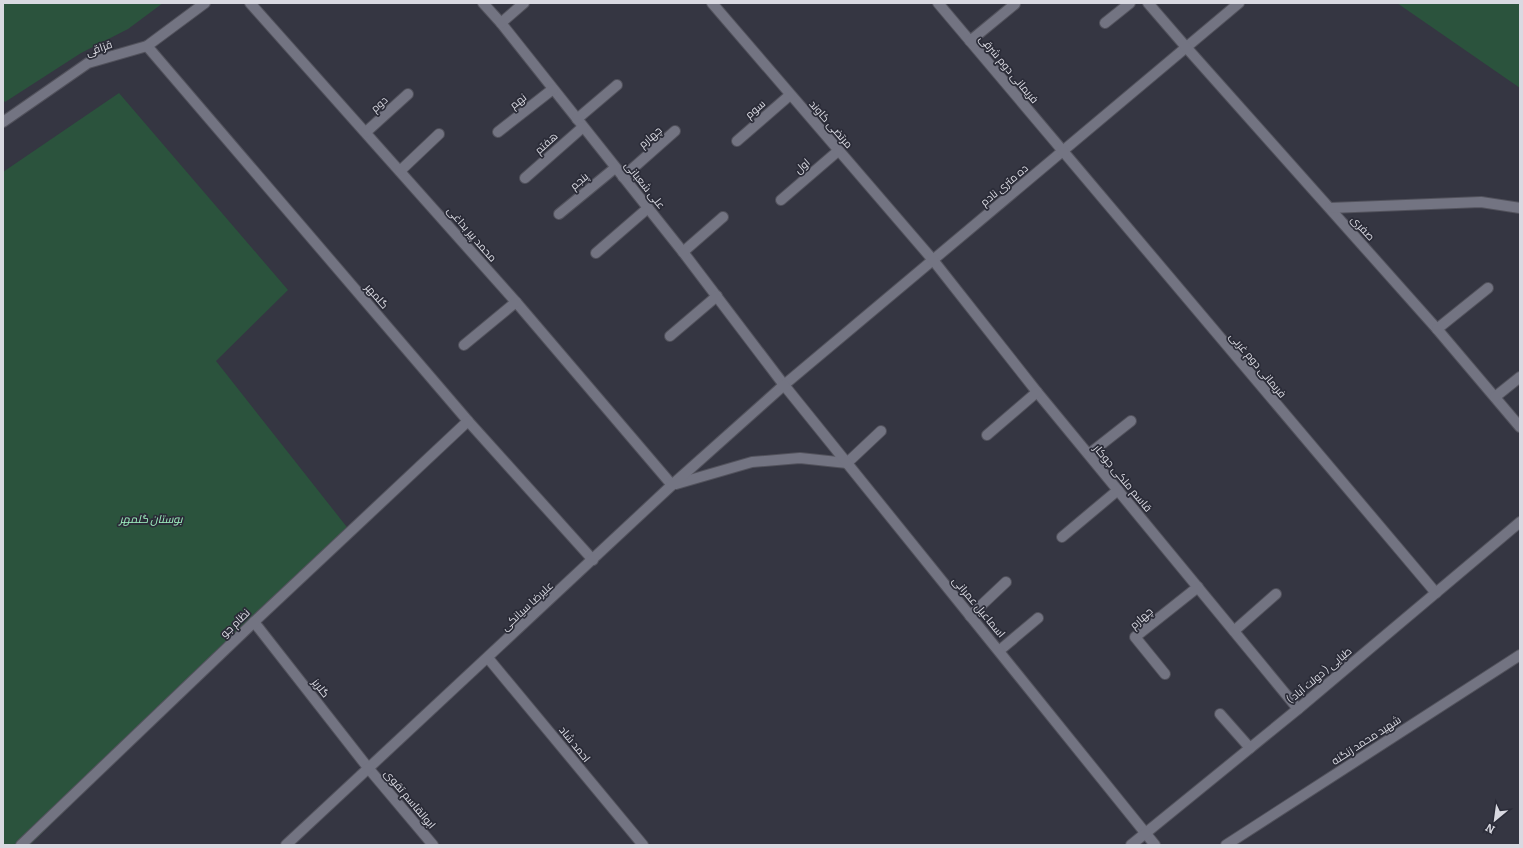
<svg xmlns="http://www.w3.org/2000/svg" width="1523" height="848" viewBox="0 0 1523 848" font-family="Bitter,Cairo,serif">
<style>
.green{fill:#2b533d}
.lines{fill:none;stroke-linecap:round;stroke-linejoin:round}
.street-casing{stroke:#52525c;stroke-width:12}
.secondary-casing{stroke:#52525c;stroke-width:12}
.street{stroke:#737482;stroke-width:10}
.secondary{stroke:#737482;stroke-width:10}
.labels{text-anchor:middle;stroke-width:3.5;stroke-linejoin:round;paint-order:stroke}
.street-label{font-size:11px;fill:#d9d9e1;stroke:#2b2c38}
.park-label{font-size:11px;font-style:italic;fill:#a0f3c2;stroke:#2b2c38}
</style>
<rect width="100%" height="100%" fill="#353642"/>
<g class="green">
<polygon points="3,3 163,3 128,29 81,53 5,102 3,100"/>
<polygon points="1397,3 1520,3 1520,88"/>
<polygon points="119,93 288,290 216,361 350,531 30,845 3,845 3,172"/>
</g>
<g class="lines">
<g class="street-casing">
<g id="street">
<polyline points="250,3 516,302 672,485"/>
<polyline points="483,3 501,23 683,252 784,385 1239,3"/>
<polyline points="712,3 933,260 1037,392 1298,709"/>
<polyline points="938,3 1436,593"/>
<polyline points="1148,3 1186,47 1437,329 1520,427"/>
<polyline points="501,23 524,3"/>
<polyline points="1105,23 1130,3"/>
<polyline points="970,41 1015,4"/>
<polyline points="147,46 468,421 593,560"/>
<polyline points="577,119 617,85"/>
<polyline points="366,132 408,94"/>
<polyline points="498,132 553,89"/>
<polyline points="737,141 790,95"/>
<polyline points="400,171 439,134"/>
<polyline points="623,177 675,131"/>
<polyline points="525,178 583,127"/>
<polyline points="781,200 838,151"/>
<polyline points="1330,208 1481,202 1520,208"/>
<polyline points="559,214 615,168"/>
<polyline points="683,252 723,217"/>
<polyline points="596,253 648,208"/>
<polyline points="1437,329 1488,288"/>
<polyline points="670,336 717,296"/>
<polyline points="464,345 516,302"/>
<polyline points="1495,397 1520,377"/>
<polyline points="987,435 1037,392"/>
<polyline points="1089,454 1131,421"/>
<polyline points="847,463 881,431"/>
<polyline points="1062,537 1118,490"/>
<polyline points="970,616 1006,582"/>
<polyline points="254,622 369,769 433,845"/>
<polyline points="1234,631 1276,594"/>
<polyline points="1000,650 1038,618"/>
<polyline points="488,658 643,845"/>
<polyline points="1165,674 1135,637 1198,587"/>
<polyline points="1220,714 1250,748"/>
<polyline points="21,845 254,622 468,421"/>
<polyline points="1226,845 1520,655"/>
</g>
</g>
<g class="secondary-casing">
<g id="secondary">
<polyline points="3,122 88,63 147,46 205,3"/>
<polyline points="676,484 752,462 800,458 847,463"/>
<polyline points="286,845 672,485 784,385 1155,845"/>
<polyline points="1131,845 1298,709 1520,522"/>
</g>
</g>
<use href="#street" class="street"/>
<use href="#secondary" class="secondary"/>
</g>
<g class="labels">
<g class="street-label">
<text transform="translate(99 48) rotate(-19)" y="4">قزاقی</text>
<text transform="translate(1009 69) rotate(50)" y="4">فریمانی دوم شرقی</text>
<text transform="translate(518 101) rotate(-38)" y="4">نهم</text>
<text transform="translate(379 104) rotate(-42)" y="4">دوم</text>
<text transform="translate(755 109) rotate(-41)" y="4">سوم</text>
<text transform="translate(831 124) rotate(49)" y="4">مرتضی کاوند</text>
<text transform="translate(650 137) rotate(-41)" y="4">چهارم</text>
<text transform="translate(546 143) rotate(-42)" y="4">هفتم</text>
<text transform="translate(802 166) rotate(-41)" y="4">اول</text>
<text transform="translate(579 181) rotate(-40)" y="4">پنجم</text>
<text transform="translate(645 185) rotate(51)" y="4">علی شعبانی</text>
<text transform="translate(1004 185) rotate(-40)" y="4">ده متری نادم</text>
<text transform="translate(1363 228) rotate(48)" y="4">صفری</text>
<text transform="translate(472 234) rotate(49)" y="4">محمد پیر بداغی</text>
<text transform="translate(377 296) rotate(49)" y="4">گلمهر</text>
<text transform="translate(1258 365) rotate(50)" y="4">فریمانی دوم غربی</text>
<text transform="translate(1123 478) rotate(50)" y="4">قاسم ملکی جوکار</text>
<text transform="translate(527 606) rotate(-43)" y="4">علیرضا سیانکی</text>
<text transform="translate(979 607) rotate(50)" y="4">اسماعیل عمرانی</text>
<text transform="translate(1141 618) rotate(-42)" y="4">چهارم</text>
<text transform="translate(235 623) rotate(-44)" y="4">نظام جو</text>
<text transform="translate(1319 675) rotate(-40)" y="4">طبایی ( دولت آباد )</text>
<text transform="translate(321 688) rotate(52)" y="4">گلریز</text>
<text transform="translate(1366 740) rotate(-33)" y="4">شهید محمد زنگنه</text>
<text transform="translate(575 744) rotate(51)" y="4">احمد شاد</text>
<text transform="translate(410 799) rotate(50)" y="4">ابوالقاسم تقوی</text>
</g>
<g class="park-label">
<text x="151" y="523">بوستان گلمهر</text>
</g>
</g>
<rect width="1523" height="848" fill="none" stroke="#d9d9e1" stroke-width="8"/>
<g transform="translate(1495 820) rotate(209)" stroke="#2b2c38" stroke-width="3" paint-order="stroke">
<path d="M0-3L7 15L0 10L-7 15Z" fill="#d9d9e1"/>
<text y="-6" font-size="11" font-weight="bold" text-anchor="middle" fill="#d9d9e1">N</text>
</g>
</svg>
